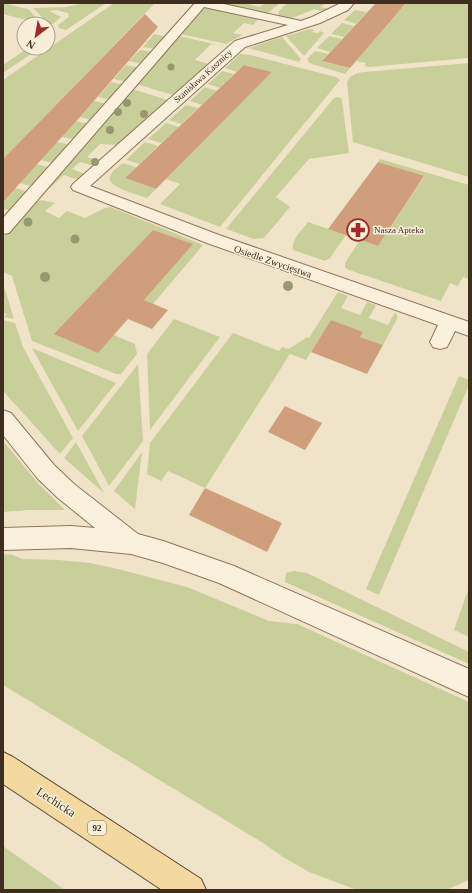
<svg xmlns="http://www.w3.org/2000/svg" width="472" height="893" viewBox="0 0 472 893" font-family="'Times New Roman',serif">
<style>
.green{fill:#c9cf9b}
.building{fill:#cf9f7d}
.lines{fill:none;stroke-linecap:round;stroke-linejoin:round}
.street-casing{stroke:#8d765c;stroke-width:2}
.primary-casing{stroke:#5b4430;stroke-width:2}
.street{fill:#faf1dc;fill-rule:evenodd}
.primary{fill:#f3d9a0;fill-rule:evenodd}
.tree{fill:#96986f}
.labels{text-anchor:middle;stroke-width:3;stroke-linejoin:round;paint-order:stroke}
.far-street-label{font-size:9px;fill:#3d2e20;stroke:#f7eed8}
.far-poi-label{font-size:9px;fill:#3d2e20;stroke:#f7eed8;text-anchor:start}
.shield{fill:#f7eed8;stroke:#756857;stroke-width:1}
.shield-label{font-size:9px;font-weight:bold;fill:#3d2e20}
.street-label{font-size:10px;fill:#3d2e20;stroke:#f7eed8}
.near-street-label{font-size:12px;fill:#3d2e20;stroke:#f7eed8}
</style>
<rect width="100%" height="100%" fill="#f0e4c8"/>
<g class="green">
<polygon points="3,3 28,9 42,24 3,14"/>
<polygon points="85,3 106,3 66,30 59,28 58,25 69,17 68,13 56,10 49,11 61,17 53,24 49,24 33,8 65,7"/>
<polygon points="114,3 155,3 3,159 3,80"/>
<polygon points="208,3 245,3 260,7 265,3 280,3 267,14"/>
<polygon points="287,3 326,3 321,7 334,10 328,13 315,9 292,18 304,21 301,22 281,17 278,14 279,11"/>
<polygon points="406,3 469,3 469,58 369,67 365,66 366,63 356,61"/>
<polygon points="209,7 260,17 253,25 244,23 233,33 242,35 226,44 181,34 201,10"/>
<polygon points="355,10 367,12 356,24 344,20"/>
<polygon points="342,23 354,26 344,37 331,34"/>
<polygon points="310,29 314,30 312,32 318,33 320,31 324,33 304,56 286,36"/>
<polygon points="154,34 168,37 157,49 143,47"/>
<polygon points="179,36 227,47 211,44 195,60 209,64 173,95 136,84 159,59 161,60 160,58"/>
<polygon points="329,36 342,39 330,52 317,48"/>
<polygon points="282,37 301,59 299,62 249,48"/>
<polygon points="28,48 40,48 3,73 3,65"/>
<polygon points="140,50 153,52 142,64 129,61"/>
<polygon points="315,51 328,54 322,61 350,68 345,74 309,63 307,59"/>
<polygon points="240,54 250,55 336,77 340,80 220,227 160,204 180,184 166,179 272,72 245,65 237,72 225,68"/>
<path d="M469,63V177L353,142L347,83C349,75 357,73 364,72Z"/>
<polygon points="126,65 140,68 127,82 114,79"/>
<polygon points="222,71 234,74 220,88 208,84"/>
<polygon points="111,82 125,85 112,100 98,97"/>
<polygon points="205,87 217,91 202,105 190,101"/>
<polygon points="132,89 168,100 118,145 100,144 87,157 100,162 94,166 80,162 72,169 85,174 79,180 64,175 50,188 47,187"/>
<polygon points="337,97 341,98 342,101 349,153 309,159 276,197 290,207 264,238 254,239 226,229 334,98"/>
<polygon points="94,101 109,104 95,121 80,117"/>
<polygon points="186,105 198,108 181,124 169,120"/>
<polygon points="76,121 89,124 75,140 62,137"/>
<polygon points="166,123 179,127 161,143 148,139"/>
<polygon points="57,142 71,145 56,164 41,160"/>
<polygon points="145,142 158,146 139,164 126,160"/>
<polygon points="380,159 469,185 469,279 463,277 458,286 450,283 441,301 349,270 345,267 345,263 360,240 378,246 424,177 378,162"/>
<path d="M123,163L136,167L125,178L156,189L147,198C139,195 105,187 110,176C112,171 119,166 123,163Z"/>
<polygon points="37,164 51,168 34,187 20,183"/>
<polygon points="15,188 29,192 12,211 3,209 3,201"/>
<polygon points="42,200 55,203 45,211 59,218 67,211 85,218 105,208 111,207 203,245 153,304 144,300 192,244 153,230 55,334 114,335 135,344 137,354 121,374 116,374 32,341 12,276 3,272 3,238 35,202"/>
<path d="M308,222L346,235L330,258L325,261L293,250C291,240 302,230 308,222Z"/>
<polygon points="3,283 14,319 4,317 7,314 3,313"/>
<polygon points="338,292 348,296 341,308 360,315 367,302 376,305 369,318 388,325 395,312 397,315 397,319 383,345 360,337 331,320 306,360 290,354 205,488 168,471 161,481 147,474 150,443 233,333 279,351 282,347 289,349 307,337 309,338"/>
<polygon points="174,319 220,337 150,430 147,354"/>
<polygon points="3,320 15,323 23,347 73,438 60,454 3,391"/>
<polygon points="32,348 116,383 78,431"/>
<polygon points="138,364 143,441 109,486 82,436"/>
<polygon points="459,376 469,380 469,385 379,595 366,589"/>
<polygon points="3,441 38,483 65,510 29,510 3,512"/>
<polygon points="76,442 104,493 64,458"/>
<polygon points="142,452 135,509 114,491"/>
<polygon points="3,554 13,555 22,559 59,560 90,563 118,569 187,587 269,621 297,624 469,702 469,880 446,890 357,890 309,872 283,857 263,843 3,685"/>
<polygon points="294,571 307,573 469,652 469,664 285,582 286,573"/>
<polygon points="469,587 469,637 454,630"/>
<polygon points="3,846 65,890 3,890"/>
</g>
<g class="building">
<polygon points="376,3 406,3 350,68 322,61"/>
<polygon points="145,14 158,27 80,117 3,202 3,159"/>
<polygon points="244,65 272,72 156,189 125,178"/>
<polygon points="378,162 424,176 378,246 328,229"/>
<polygon points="153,230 193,244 144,300 168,310 152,329 128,319 98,353 54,334"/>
<polygon points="331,320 363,332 360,337 383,345 367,374 311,352"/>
<polygon points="285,406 322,423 305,450 268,432"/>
<polygon points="205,488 282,523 267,552 189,515"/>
</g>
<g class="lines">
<g class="street-casing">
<g id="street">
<polygon points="195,3 219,3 301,21 312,17 341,3 354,3 348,10 320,23 245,47 90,186 219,235 469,322 469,336 455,331 447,347 440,349 433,347 430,342 438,325 207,243 73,190 71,187 73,184 235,41 288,25 204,7 9,233 3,234 3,218"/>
<polygon points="3,410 11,413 54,465 74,484 138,534 163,541 234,566 469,669 469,697 219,583 163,563 131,554 71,548 3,550 3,528 71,526 95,528 58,498 38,479 3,435"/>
</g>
</g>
<g class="primary-casing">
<polygon id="primary" points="3,752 13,757 201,879 206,890 162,890 3,784"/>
</g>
<use href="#street" class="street"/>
<use href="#primary" class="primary"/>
</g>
<g class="tree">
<circle cx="171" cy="67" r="3.5"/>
<circle cx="127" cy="103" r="4"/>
<circle cx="118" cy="112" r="4"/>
<circle cx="144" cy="114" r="4"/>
<circle cx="110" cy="130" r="4"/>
<circle cx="95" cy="162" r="4"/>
<circle cx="28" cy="222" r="4.5"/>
<circle cx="75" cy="239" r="4.5"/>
<circle cx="45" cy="277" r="5"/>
<circle cx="288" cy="286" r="5"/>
</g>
<defs>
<g id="pharmacy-ring" transform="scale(1.15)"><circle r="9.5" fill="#f7eed8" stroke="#9e2a2b" stroke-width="1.5"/><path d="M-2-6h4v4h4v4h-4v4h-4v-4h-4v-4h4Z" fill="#9e2a2b"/></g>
</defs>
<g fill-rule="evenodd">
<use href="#pharmacy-ring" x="358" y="230"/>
</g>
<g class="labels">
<g class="far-street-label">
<text transform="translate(203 76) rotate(-42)" y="3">Stanisława Kasznicy</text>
</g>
<g class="far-poi-label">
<text x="374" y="233">Nasza Apteka</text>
</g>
<rect class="shield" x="88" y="821" width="18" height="14" rx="3"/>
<g class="shield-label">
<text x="97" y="831">92</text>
</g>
<g class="street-label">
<text transform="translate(273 261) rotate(19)" y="4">Osiedle Zwycięstwa</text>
</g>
<g class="near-street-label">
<text transform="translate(56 802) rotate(33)" y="4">Lechicka</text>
</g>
</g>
<rect width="472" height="893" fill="none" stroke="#3d2e20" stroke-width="8"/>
<g transform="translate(36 36) rotate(211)"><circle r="19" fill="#f7eed8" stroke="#ada18e"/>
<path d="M0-3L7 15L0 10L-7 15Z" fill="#9e2a2b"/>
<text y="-6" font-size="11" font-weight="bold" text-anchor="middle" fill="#3d2e20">N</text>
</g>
</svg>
